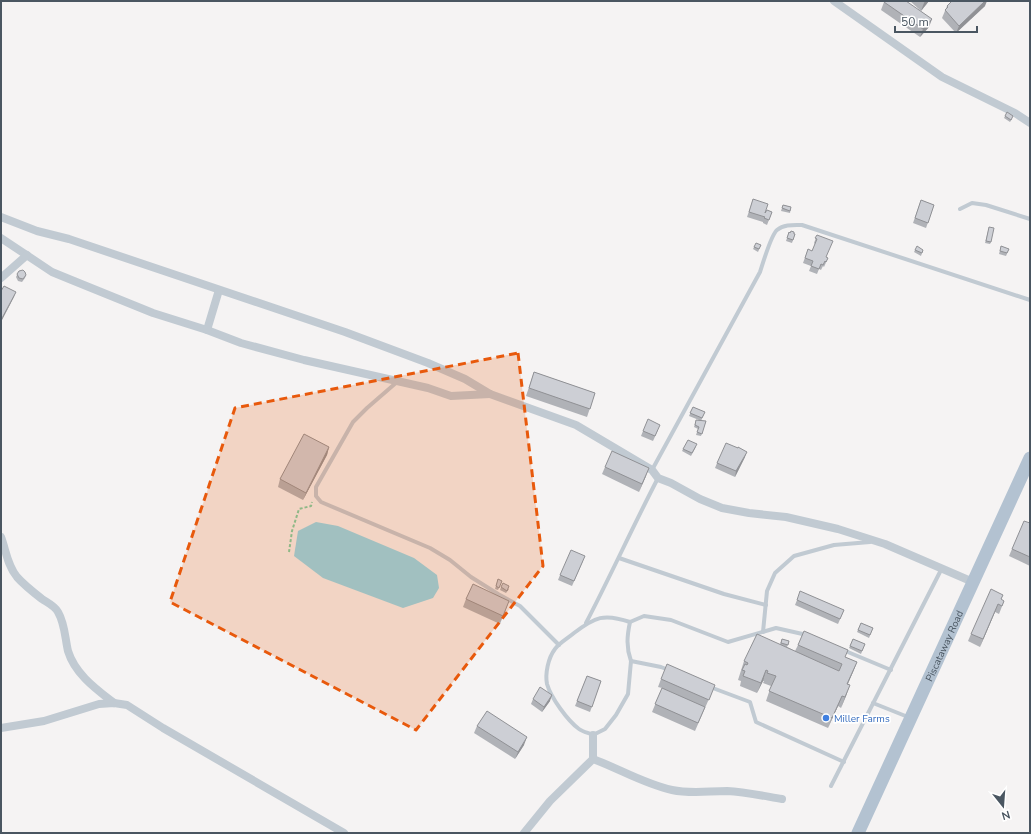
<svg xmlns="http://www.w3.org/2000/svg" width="1031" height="834" viewBox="0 0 1031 834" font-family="'Nunito Sans',sans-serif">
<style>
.water{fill:#90daee}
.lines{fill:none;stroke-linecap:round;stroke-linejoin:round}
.path{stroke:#7ad0a6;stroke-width:2;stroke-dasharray:3 2;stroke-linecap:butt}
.service{stroke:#c1cad2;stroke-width:4}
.minor{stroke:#c1cad2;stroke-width:8}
.primary{stroke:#b3c2d1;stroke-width:13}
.wall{fill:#b0b2b7}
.shaded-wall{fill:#909195}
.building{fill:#cdcfd5;stroke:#909195}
.marked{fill:#e8590c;fill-opacity:0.2;stroke:#e8590c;stroke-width:3;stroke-dasharray:8 5;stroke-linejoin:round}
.shop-dot{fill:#3f7fe0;stroke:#fff;stroke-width:1.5}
.labels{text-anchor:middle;stroke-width:3.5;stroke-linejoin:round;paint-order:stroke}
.street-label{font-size:10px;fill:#4a5661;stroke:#fff}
.shop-label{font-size:10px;fill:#366cbe;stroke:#fff;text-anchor:start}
</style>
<rect width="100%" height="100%" fill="#f5f3f3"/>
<polygon class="water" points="316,522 338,526 414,558 437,575 439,588 433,598 403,608 323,578 294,556 298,531"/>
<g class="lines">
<polyline class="path" points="289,552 292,531 299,509 311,506 312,502"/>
<g class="service">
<polyline points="960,209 972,203 986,205 1030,219"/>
<polyline points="397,382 367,408 353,422 316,487 316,496 321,502 430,548 450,560 471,577 498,594 520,606 559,645"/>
<path d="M652,470L760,272C763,263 771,235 777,230C784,224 794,225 802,225L1030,300"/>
<polyline points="619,558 724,594 766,605"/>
<path d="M630,622C604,613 595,617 574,633C568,638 559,643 555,649C548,658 545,674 547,684C551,698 568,721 579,729C583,732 589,733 593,735L605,729L616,715L628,694L631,661L661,667L671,671"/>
<path d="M586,623C611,575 633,526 658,478"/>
<polyline points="763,632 767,591 775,573 794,556 834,545 870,542"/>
<polyline points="843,650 891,670"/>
<path d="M631,661C626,647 627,636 630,622L644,616L671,620L728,642L776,628L807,635"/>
<polyline points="710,687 750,702 756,722 844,762"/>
<polyline points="873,703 908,717"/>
<polyline points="831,786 942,568"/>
</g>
<g class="minor">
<polyline points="834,1 942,77 1015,113 1030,123"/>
<polyline points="1,217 37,231 69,239 345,332 428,363 465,379 490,394 576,425 652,470 658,478 671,483 700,499 722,508 749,513 786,517 838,529 885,544 973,582"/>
<polyline points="1,238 52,272 74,281 153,313 207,330 241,343 304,360 428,388 451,396 490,394"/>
<polyline points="1,278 27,255"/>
<polyline points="207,330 219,290"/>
<path d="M1,537C6,550 7,565 17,577C24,585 33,592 42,599C48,603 55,606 58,612C65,624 65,638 68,651C75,674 96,689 114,703"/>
<polyline points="1,728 44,721 99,704 114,703 127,705 163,728 344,833"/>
<polyline points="593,759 593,735"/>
<path d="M524,833L550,801L593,759C620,769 644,784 672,790C691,794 708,791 727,791C745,792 764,796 782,799"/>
</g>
<path class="primary" id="s1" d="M858,833L1030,458"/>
</g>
<g class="wall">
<polygon points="910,1 929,1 921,11"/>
<polygon points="884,2 929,27 920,37 881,10"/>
<polygon points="947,6 985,6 956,33 942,18"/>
<polygon points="1005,116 1012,119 1010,122 1004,118"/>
<polygon points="753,199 765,213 772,212 767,225 763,223 763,222 747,217"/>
<polygon points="921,200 934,205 926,228 913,223"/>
<polygon points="783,205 791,207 790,213 781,211"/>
<polygon points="989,227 991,242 990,244 985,243"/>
<polygon points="789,232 795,234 792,243 786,241"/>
<polygon points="817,235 826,257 828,258 824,267 823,266 821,270 819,269 817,274 809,271 811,266 803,263 808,249 812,251 815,244 814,243"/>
<polygon points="761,245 758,252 753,249 754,247"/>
<polygon points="1001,246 1009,249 1006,256 999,254"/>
<polygon points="915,250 923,250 921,256 914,252"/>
<polygon points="19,271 26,275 25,278 22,282 18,281 16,277"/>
<polygon points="534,372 595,393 587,417 526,396"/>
<polygon points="693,407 705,412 701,421 706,421 701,436 696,435 698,429 694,427 696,420 699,420 689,416"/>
<polygon points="658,430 653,441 641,436 643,431"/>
<polygon points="329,447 327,455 303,500 278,487 280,479"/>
<polygon points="696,447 691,456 682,451 683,449"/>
<polygon points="745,457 735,477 715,468 717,463"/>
<polygon points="605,467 646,476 639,492 602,474"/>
<polygon points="1030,523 1030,566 1009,556 1012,549"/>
<polygon points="583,561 572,586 558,580 560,575"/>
<polygon points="498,579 502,581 498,590 495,589"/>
<polygon points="501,587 509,589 506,593 500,590"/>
<polygon points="1003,595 1001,600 1004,601 1001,609 999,614 995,612 980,647 968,641 971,634"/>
<polygon points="466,599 509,601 500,624 463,607"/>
<polygon points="797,600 844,610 838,624 795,605"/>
<polygon points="861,623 873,628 869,638 857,632"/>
<polygon points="782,639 789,641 787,647 795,651 798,645 845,657 857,662 848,684 846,696 841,708 838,706 828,728 766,701 771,686 763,683 764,681 763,681 757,693 740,686 741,681 738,680 744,661 780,644"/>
<polygon points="853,639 865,644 861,654 849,648"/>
<polygon points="587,676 601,681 590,712 575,706"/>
<polygon points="661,679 715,685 695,731 652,712 662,688 658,687"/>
<polygon points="533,699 550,701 542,712 531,704"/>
<polygon points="477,726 524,745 515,759 474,733"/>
</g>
<g class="shaded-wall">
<polygon points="925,1 929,1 921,11 924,3"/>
<polygon points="984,1 987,1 985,6 956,33 959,26"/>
<polygon points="932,19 929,27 920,37 923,29"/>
<polygon points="16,292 14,297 1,322 1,320"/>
<polygon points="329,447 327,455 303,500 306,493"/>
<polygon points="747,452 745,457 735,477 736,471"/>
<polygon points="649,468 646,476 639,492 642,484"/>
<polygon points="998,604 995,612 980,647 983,639"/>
<polygon points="857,662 853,672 843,694 847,684"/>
<polygon points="766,670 763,681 757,693 761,683"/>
<polygon points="850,685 846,696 841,708 845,697"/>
<polygon points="552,695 550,701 542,712 544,707"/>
<polygon points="842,696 838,706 828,728 832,718"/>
<polygon points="527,737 524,745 515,759 518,752"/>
</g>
<g class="building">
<polygon points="884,1 906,1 932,19 923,29 884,2"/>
<polygon points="952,1 985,1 959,26 945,10 948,7 947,6"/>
<polygon points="1007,112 1013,116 1011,120 1005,116"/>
<polygon points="753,199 768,204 765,213 767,210 772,212 769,220 764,218 765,217 749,212"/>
<polygon points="921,200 934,205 928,223 915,218"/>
<polygon points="783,205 791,207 790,211 782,208"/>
<polygon points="989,227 994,228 991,242 986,241"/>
<polygon points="791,231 794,232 794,234 795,234 793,240 787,238 789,232 790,233"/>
<polygon points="817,235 833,241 826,257 828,258 826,262 825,261 823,265 821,264 819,269 811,266 813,261 805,258 808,249 812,251 817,239 815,238"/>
<polygon points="756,243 761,245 759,249 754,247"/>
<polygon points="917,246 923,250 922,253 915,250"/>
<polygon points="1001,246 1009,249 1007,253 1000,251"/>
<polygon points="23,270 25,272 26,275 23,279 19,278 17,274 19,271"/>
<polygon points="4,286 16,292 1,320 1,291"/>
<polygon points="534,372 595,393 590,409 529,388"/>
<polygon points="693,407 705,412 702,418 690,413"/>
<polygon points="648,419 660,425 655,436 643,431"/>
<polygon points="696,420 706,421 702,434 697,432 699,427 695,425"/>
<polygon points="304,434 329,447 306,493 280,479"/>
<polygon points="688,440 697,444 692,453 683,449"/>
<polygon points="726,443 738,448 738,447 747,452 736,471 717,463"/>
<polygon points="612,451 649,468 642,484 605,467"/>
<polygon points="1024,521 1030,523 1030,557 1012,549"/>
<polygon points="571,550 585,556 574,581 560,575"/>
<polygon points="498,579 502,581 499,588 496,586"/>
<polygon points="503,583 509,586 507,591 501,587"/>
<polygon points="473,584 509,601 503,616 466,599"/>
<polygon points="991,589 1003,595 1001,599 1004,601 1002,606 998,604 983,639 971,634"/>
<polygon points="800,591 844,610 840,619 797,600"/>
<polygon points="861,623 873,628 870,635 858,630"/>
<polygon points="804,631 848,650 845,657 857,662 847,684 850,685 845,697 842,696 832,718 769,691 776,676 767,673 768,671 766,670 761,683 743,676 745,671 742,670 745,664 747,665 748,663 744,661 757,634 839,671 842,664 798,645"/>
<polygon points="782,639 789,641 788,645 781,643"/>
<polygon points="853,639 865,644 862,651 850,646"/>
<polygon points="667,664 715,685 709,700 661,679"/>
<polygon points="587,676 601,681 592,707 577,701"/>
<polygon points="540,687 552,695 544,707 533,699"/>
<polygon points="662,688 705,707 698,723 655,704"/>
<polygon points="487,711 527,737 518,752 477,726"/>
</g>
<path class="marked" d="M518,353L543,566L416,730L170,602L235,408Z"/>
<circle class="shop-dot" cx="826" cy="718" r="4"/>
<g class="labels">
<g class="street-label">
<text dy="4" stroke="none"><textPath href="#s1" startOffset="206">Piscataway Road</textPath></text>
</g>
<g class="shop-label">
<text x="834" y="722">Miller Farms</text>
</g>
</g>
<rect width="1031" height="834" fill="none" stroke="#4a5661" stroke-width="4"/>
<g transform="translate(1003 806) rotate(163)" stroke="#ffffff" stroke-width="3" paint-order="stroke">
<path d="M0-3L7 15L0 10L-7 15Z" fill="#4a5661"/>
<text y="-6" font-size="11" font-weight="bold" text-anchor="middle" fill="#4a5661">N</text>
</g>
<path d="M895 26v6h82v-6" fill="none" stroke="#4a5661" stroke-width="2"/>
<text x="901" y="26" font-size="12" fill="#4a5661" stroke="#ffffff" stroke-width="3" paint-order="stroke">50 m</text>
</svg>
